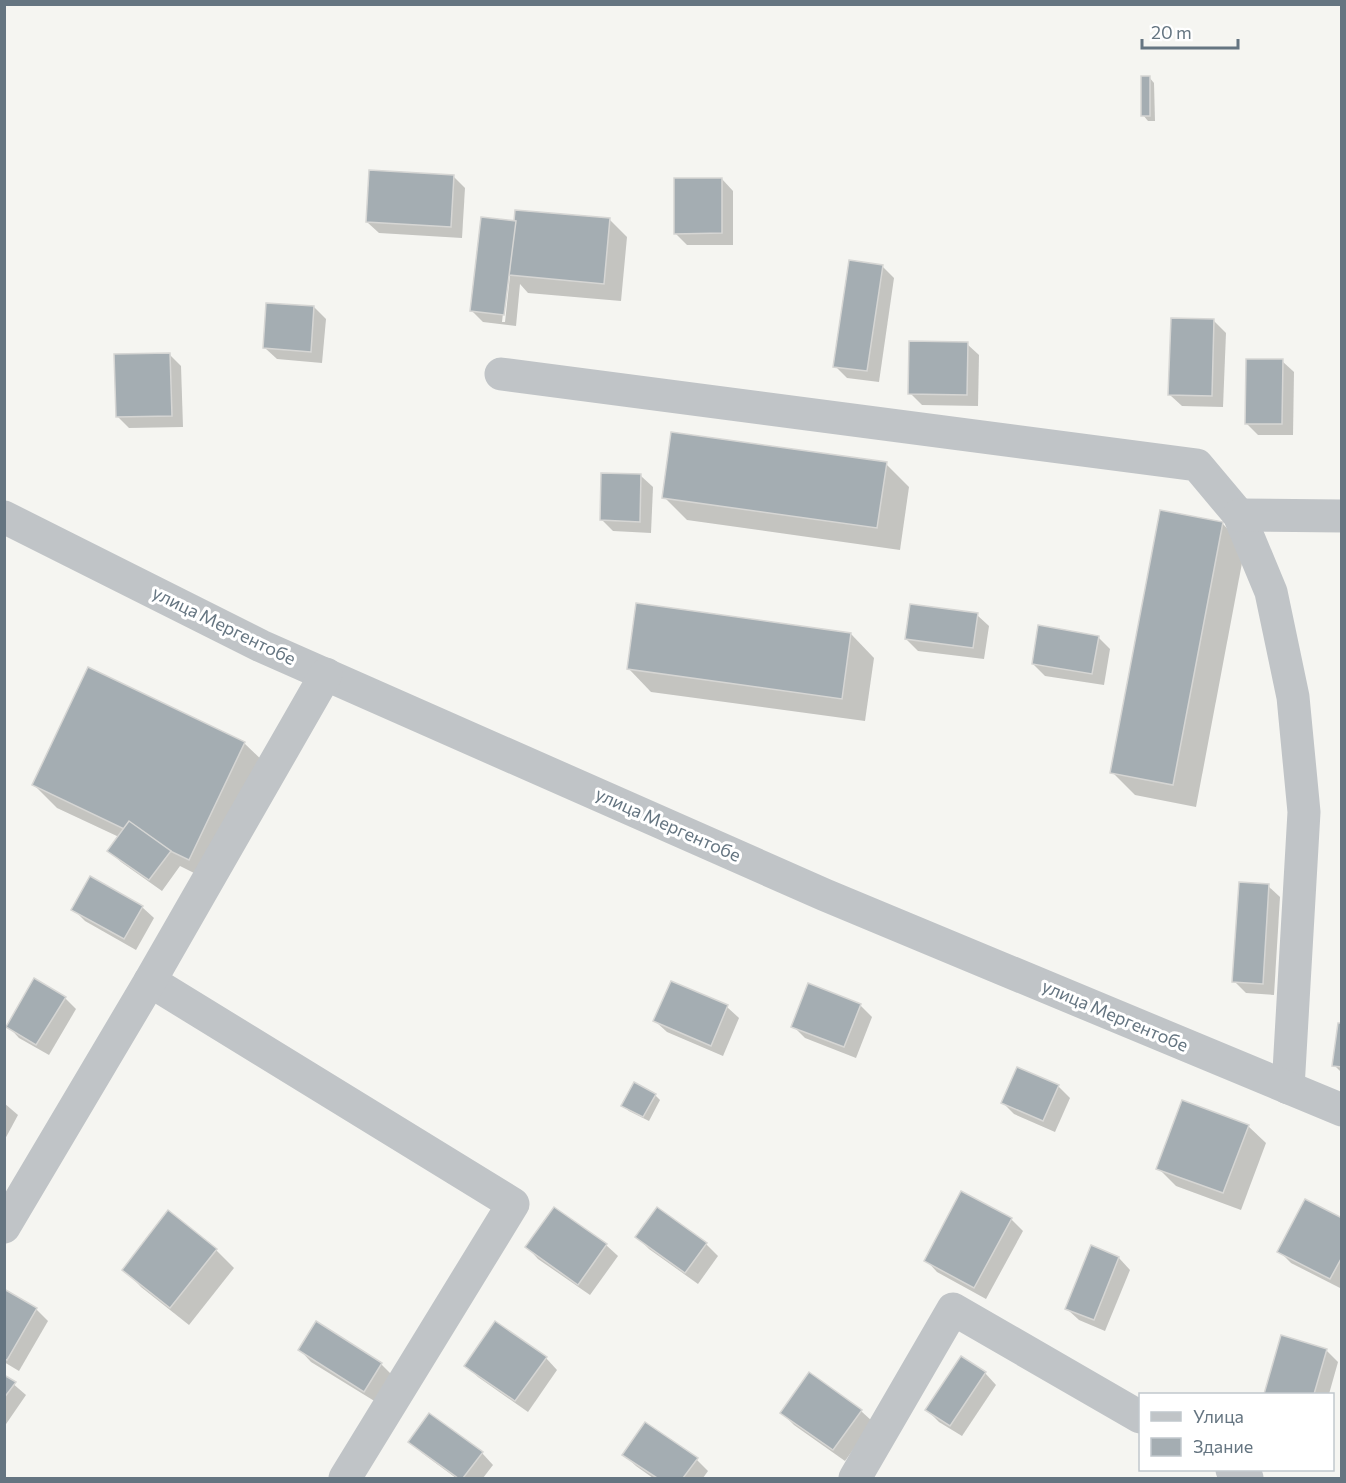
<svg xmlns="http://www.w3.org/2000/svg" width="1346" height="1483" viewBox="0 0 1346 1483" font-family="Commissioner,sans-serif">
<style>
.shadow{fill:#0003;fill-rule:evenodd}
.building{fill:#a4adb2;stroke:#d6d6d4;stroke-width:1.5}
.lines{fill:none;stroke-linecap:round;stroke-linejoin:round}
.street{stroke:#c0c4c7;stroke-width:33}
.labels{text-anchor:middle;stroke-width:6;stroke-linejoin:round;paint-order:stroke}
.street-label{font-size:18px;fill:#657581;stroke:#fff}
</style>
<rect width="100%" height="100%" fill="#f5f5f1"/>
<g class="shadow">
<polygon points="1149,77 1154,83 1155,121 1148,121 1143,115"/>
<polygon points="453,176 465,188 462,238 379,233 367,222"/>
<polygon points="722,179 733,191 733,245 687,245 675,233"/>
<path d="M609,219L627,237L621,301L528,293L520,284L516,326L483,322L471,310L515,223ZM512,230H515L505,322H502Z"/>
<polygon points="882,266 894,278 879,382 847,378 835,366"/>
<polygon points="314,307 326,319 322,363 277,359 265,348"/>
<polygon points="1214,321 1226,333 1223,407 1182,406 1170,395"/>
<polygon points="967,344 979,355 978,406 922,405 910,393"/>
<polygon points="169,354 181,366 183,427 129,428 117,416"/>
<polygon points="1282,361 1294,372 1293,435 1258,435 1246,423"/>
<polygon points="886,464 909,487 900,550 687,520 664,497"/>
<polygon points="641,476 653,487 651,533 613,531 602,520"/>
<polygon points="1222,523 1245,547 1196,807 1135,795 1112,772"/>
<polygon points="977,615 989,626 984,659 918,651 906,639"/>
<polygon points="851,634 874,658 865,721 651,692 628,668"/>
<polygon points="1098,637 1110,649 1104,685 1045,676 1033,664"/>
<polygon points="89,669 244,743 268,766 212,882 180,866 162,891 121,862 109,850 119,837 57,808 33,784"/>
<polygon points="1268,886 1280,897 1274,995 1246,993 1234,981"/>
<polygon points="142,907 154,918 136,950 85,921 73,909"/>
<polygon points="65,998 76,1009 49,1055 19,1038 8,1026"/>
<polygon points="860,1005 872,1017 856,1058 805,1038 793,1026"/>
<polygon points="727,1007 739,1018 723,1056 667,1032 655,1021"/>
<polygon points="1342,1025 1342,1073 1334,1065"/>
<polygon points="1058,1086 1070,1098 1055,1132 1014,1114 1002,1102"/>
<polygon points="655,1095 660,1100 649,1121 629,1111 623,1106"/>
<polygon points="4,1103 18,1115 4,1141"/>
<polygon points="1248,1126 1266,1143 1241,1210 1176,1186 1158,1168"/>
<polygon points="169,1213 216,1250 234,1268 189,1325 141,1287 124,1269"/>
<polygon points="1011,1219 1023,1231 986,1299 937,1272 926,1260"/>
<polygon points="1342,1220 1342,1289 1291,1263 1279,1251"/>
<polygon points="637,1237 706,1244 718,1256 698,1284 649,1249"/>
<polygon points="606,1245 618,1256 590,1295 538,1259 527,1247"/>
<polygon points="1119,1258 1130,1270 1105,1331 1079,1320 1067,1309"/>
<polygon points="4,1291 36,1309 48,1321 19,1371 4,1362"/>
<polygon points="317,1323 381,1364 393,1376 376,1402 311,1362 300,1350"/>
<polygon points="1282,1337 1326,1350 1338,1362 1329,1394 1266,1394"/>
<polygon points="546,1358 557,1370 528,1412 478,1377 466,1365"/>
<polygon points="985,1373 996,1385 962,1436 939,1422 927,1410"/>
<polygon points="4,1376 26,1395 4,1427"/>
<polygon points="861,1411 873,1422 845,1461 794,1425 782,1413"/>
<polygon points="410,1441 482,1453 493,1465 483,1478 456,1478 422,1453"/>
<polygon points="624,1455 697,1460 708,1471 703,1478 653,1478 636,1466"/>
</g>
<g class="building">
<rect x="1141" y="76" width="9" height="40"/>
<polygon points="369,170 454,175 451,227 366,222"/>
<polygon points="674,178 722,178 722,233 674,234"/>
<polygon points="515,210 610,218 604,284 509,275"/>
<polygon points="481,217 516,221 504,315 470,311"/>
<polygon points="849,260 883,265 867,371 833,367"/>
<polygon points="266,303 314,306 311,352 263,348"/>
<polygon points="1171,318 1214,319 1212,396 1168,395"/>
<polygon points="909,341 968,342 967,395 908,394"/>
<polygon points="170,353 172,416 116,417 114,354"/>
<polygon points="1246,359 1283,359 1282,424 1245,424"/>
<polygon points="671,432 887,462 877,528 662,498"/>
<polygon points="601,473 641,474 640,522 600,520"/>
<polygon points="1160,510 1223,522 1173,785 1110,773"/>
<polygon points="636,603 851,633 842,699 627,669"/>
<polygon points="910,604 978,613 973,648 905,639"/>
<polygon points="1038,625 1099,636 1092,674 1032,664"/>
<polygon points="88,667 245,742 189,860 32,785"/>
<polygon points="129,821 171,851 149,880 107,851"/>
<polygon points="90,876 143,906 124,939 71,910"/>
<polygon points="1239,882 1269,884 1263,984 1232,982"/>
<polygon points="34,978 66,997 36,1045 6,1027"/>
<polygon points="671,981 728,1005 711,1046 653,1021"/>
<polygon points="808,983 861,1004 844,1047 791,1027"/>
<polygon points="1338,1023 1342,1023 1342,1067 1332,1066"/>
<polygon points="1017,1067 1059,1085 1043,1121 1001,1103"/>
<polygon points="634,1082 656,1094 643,1117 621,1106"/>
<polygon points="1182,1100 1249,1125 1223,1193 1156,1169"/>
<polygon points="961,1191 1012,1218 974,1288 924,1261"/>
<polygon points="1305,1199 1342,1218 1342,1257 1330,1279 1277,1252"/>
<polygon points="554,1207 607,1244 578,1285 525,1247"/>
<polygon points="657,1207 707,1243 685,1273 635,1237"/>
<polygon points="168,1210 217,1249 170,1308 122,1270"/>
<polygon points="1091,1245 1119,1257 1094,1320 1065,1309"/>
<polygon points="4,1289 37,1308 7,1360 4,1359"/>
<polygon points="316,1321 382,1363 364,1392 298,1350"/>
<polygon points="495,1321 547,1357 515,1401 464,1366"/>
<polygon points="1281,1335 1327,1349 1314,1394 1264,1394"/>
<polygon points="961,1356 986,1372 950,1426 925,1410"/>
<polygon points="809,1372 862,1410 833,1450 780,1413"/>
<polygon points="4,1375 16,1382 4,1398"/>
<polygon points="429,1413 483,1452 463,1478 458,1478 408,1442"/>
<polygon points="645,1422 698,1458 683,1478 657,1478 622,1455"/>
</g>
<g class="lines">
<g class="street">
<polyline points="501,374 1197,465 1239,515 1271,592 1293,697 1304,812 1288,1088"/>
<polyline points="1239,515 1342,516"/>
<polyline points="4,517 261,646 825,895 1342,1110"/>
<polyline points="150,981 513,1204 345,1478"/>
<polyline points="4,1227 150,981 326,674"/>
<polyline points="1232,1470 1247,1478"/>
<polyline points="855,1478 953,1309 1140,1417"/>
</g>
</g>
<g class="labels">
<g class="street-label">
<text transform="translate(224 626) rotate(26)" y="6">улица Мергентобе</text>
<text transform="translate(668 825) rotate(24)" y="6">улица Мергентобе</text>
<text transform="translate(1115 1016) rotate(23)" y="6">улица Мергентобе</text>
</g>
</g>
<rect width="1346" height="1483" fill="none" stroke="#657581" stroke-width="12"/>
<rect x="1139" y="1393" width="195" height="78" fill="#ffffff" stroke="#c1c8cd" stroke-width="1.5"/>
<rect x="1151" y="1412" width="30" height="9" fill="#c0c4c7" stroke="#c1c8cd" stroke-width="1.5"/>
<text x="1193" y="1423" font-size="18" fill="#657581">Улица</text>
<rect x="1151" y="1438" width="30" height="18" fill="#a4adb2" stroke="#c1c8cd" stroke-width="1.5"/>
<text x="1193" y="1453" font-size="18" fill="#657581">Здание</text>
<path d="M1142 39v9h96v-9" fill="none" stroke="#657581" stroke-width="3"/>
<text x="1151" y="39" font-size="18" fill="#657581" stroke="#ffffff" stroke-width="4.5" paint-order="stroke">20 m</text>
</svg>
